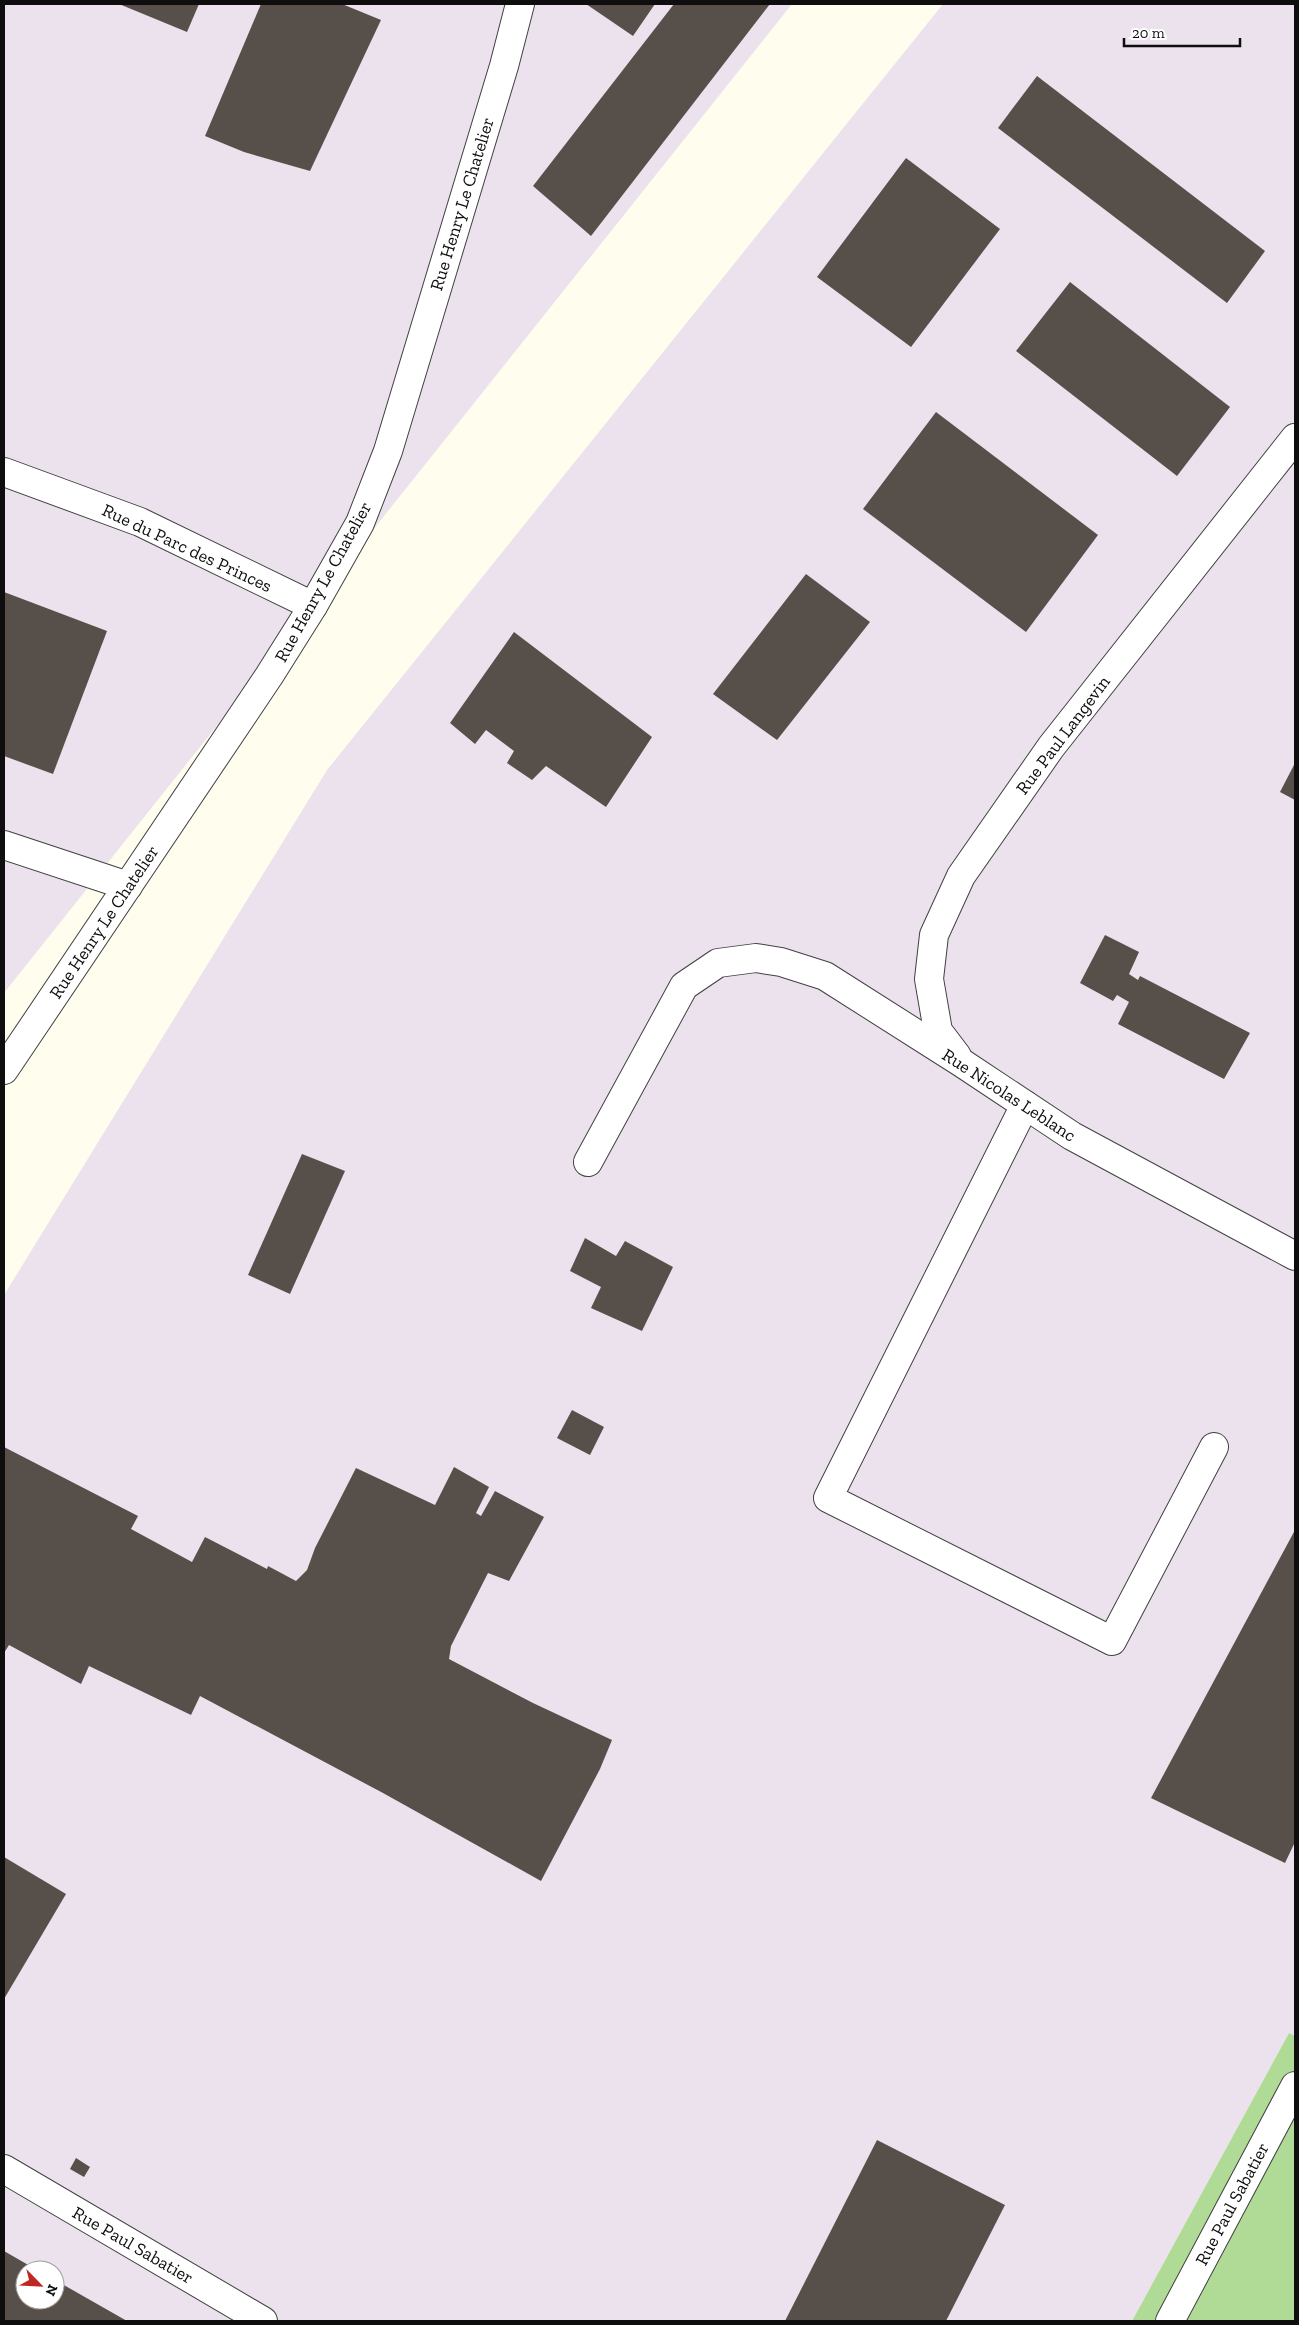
<svg xmlns="http://www.w3.org/2000/svg" width="1299" height="2325" viewBox="0 0 1299 2325" font-family="'Zilla Slab',serif">
<style>
.industrial{fill:#ece2ed;fill-rule:evenodd}
.forest{fill:#b0db96}
.building{fill:#57504a}
.lines{fill:none;stroke-linecap:round;stroke-linejoin:round}
.minor-casing{stroke:#414141;stroke-width:30}
.minor{stroke:#fff;stroke-width:28}
.labels{text-anchor:middle;stroke-width:5;stroke-linejoin:round;paint-order:stroke}
.street-label{font-size:18px;fill:#0e0e0e;stroke:#fff}
</style>
<rect width="100%" height="100%" fill="#fffdee"/>
<g class="industrial">
<polygon points="4,4 792,4 4,993"/>
<path d="M943,4H1295V2036L1289,2033L1132,2321H4V1295L327,770ZM25,2270H55V2300H25Z"/>
</g>
<polygon class="forest" points="1289,2033 1295,2036 1295,2321 1132,2321"/>
<g class="building">
<polygon points="119,4 199,4 187,32"/>
<polygon points="261,4 342,4 381,20 310,171 244,152 205,136"/>
<polygon points="586,4 655,4 633,36"/>
<polygon points="674,4 770,4 591,236 533,186"/>
<polygon points="1037,76 1265,251 1227,303 998,128"/>
<polygon points="906,158 1000,229 911,347 817,277"/>
<polygon points="1070,282 1230,407 1177,476 1016,351"/>
<polygon points="936,412 1098,535 1026,632 863,509"/>
<polygon points="806,574 870,622 777,740 713,694"/>
<polygon points="4,592 107,631 53,774 4,756"/>
<polygon points="514,632 652,737 606,807 546,766 532,780 507,763 514,751 486,730 475,744 450,723"/>
<polygon points="1295,763 1295,800 1280,792"/>
<polygon points="1105,935 1139,952 1129,974 1138,980 1140,976 1250,1033 1224,1079 1118,1024 1129,1002 1117,995 1113,1001 1080,983"/>
<polygon points="302,1154 345,1171 290,1294 248,1275"/>
<polygon points="585,1238 616,1256 625,1241 673,1267 642,1331 591,1308 601,1287 570,1271"/>
<polygon points="572,1410 604,1427 590,1455 557,1438"/>
<polygon points="4,1447 138,1516 131,1529 192,1562 205,1537 267,1569 268,1566 296,1581 307,1570 315,1548 356,1468 435,1505 454,1467 489,1487 476,1513 481,1516 495,1491 544,1517 509,1581 488,1573 451,1646 449,1659 533,1703 612,1740 600,1769 541,1881 383,1793 200,1696 191,1715 89,1666 81,1684 9,1645 4,1653"/>
<polygon points="1295,1530 1295,1842 1285,1863 1151,1798"/>
<polygon points="4,1857 66,1894 4,1999"/>
<polygon points="877,2140 1005,2205 946,2321 785,2321"/>
<polygon points="76,2158 90,2167 84,2177 70,2169"/>
<polygon points="4,2251 37,2270 25,2270 25,2300 55,2300 55,2280 127,2321 4,2321"/>
</g>
<g class="lines">
<g class="minor-casing">
<g id="minor">
<polyline points="4,472 140,522 313,606"/>
<polyline points="4,845 128,886"/>
<polyline points="957,1056 938,1031 929,979 934,935 961,876 1051,747 1295,438"/>
<polyline points="4,1070 269,676 313,606 360,523 388,451 504,66 520,4"/>
<polyline points="1025,1105 828,1498 1112,1641 1214,1447"/>
<polyline points="588,1162 684,986 718,963 756,958 781,962 825,976 962,1063 1072,1136 1295,1256"/>
<polyline points="4,2169 263,2321"/>
<polyline points="1170,2321 1295,2086"/>
</g>
</g>
<use href="#minor" class="minor"/>
</g>
<g class="labels">
<g class="street-label">
<text transform="translate(462 204) rotate(-73)" y="6">Rue Henry Le Chatelier</text>
<text transform="translate(187 548) rotate(25)" y="6">Rue du Parc des Princes</text>
<text transform="translate(323 582) rotate(-61)" y="6">Rue Henry Le Chatelier</text>
<text transform="translate(1063 735) rotate(-53)" y="6">Rue Paul Langevin</text>
<text transform="translate(104 922) rotate(-56)" y="6">Rue Henry Le Chatelier</text>
<text transform="translate(1009 1095) rotate(33)" y="6">Rue Nicolas Leblanc</text>
<text transform="translate(1232 2204) rotate(-62)" y="6">Rue Paul Sabatier</text>
<text transform="translate(133 2245) rotate(30)" y="6">Rue Paul Sabatier</text>
</g>
</g>
<rect width="1299" height="2325" fill="none" stroke="#0e0e0e" stroke-width="10"/>
<g transform="translate(40 2285) rotate(114)"><circle r="24" fill="#ffffff" stroke="#9f9f9f"/>
<path d="M0-4L9 19L0 12L-9 19Z" fill="#c12722"/>
<text y="-8" font-size="14" font-weight="bold" text-anchor="middle" fill="#0e0e0e">N</text>
</g>
<path d="M1124 38v8h116v-8" fill="none" stroke="#0e0e0e" stroke-width="2.5"/>
<text x="1132" y="38" font-size="15" fill="#0e0e0e" stroke="#ffffff" stroke-width="4" paint-order="stroke">20 m</text>
</svg>
